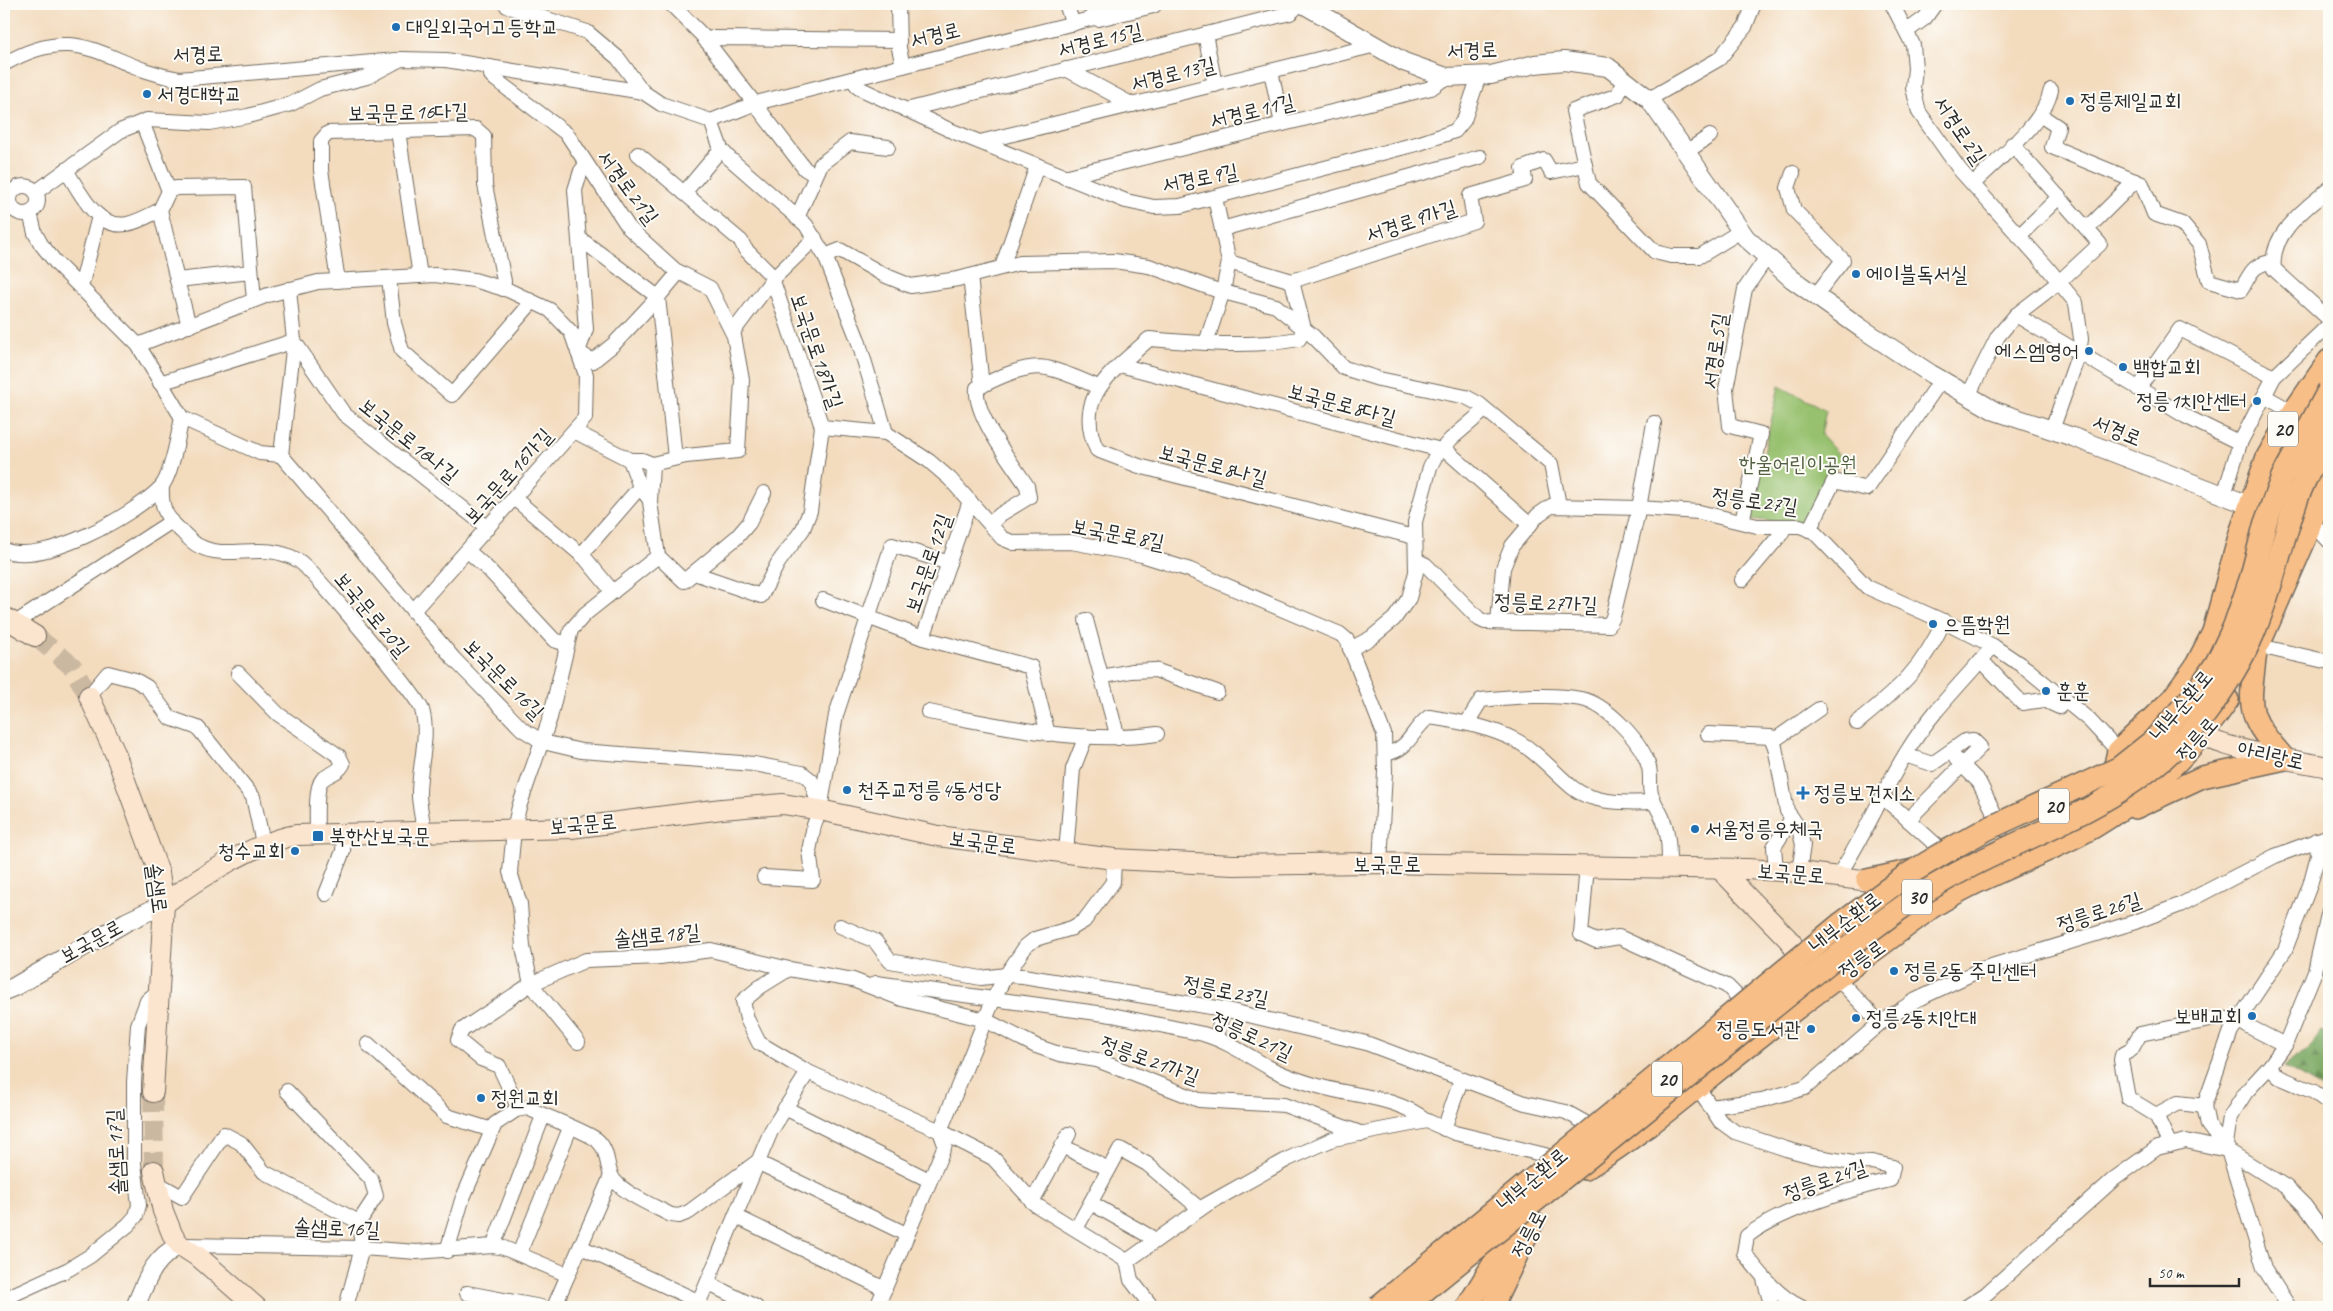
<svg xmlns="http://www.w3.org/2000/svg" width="2333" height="1311" viewBox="0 0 2333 1311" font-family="Caveat,'Poor Story',sans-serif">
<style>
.forest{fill:url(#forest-firs);stroke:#526946}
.park{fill:#97c16e;stroke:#61764c}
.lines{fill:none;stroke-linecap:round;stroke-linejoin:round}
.secondary-tunnel{stroke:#cbb8a1;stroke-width:20;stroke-dasharray:20 10;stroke-linecap:butt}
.minor-casing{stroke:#71695e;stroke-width:16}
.tertiary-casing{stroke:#71695e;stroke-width:20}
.secondary-casing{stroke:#71695e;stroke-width:22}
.primary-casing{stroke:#71695e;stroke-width:24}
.minor{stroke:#fff;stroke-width:14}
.tertiary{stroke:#fff;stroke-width:18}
.secondary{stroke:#fce5cf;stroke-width:20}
.primary{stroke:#f7be87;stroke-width:21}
.trunk-bridge-casing{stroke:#71695e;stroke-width:25;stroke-linecap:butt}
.trunk-bridge{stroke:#f7be87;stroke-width:22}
.poi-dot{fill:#1f6fb2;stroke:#fdfcf7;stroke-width:2}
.labels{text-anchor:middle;stroke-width:4;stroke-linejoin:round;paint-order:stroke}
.shield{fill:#fdfcf7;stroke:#6a6a68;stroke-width:1}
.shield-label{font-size:20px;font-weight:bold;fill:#2b2b2b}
.poi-label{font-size:21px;fill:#2b2b2b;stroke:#fdfcf7;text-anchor:start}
.street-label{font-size:21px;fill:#2b2b2b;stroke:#fdfcf7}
.park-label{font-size:21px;fill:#516042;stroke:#fdfcf7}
</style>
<defs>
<pattern id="forest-firs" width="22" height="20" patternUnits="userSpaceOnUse" patternTransform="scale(1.25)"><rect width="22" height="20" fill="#79a761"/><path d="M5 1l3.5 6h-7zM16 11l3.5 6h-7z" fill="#638850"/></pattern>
</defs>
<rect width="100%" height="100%" fill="#fdfcf7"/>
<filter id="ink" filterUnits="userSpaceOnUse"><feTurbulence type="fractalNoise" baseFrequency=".02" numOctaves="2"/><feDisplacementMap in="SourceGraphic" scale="10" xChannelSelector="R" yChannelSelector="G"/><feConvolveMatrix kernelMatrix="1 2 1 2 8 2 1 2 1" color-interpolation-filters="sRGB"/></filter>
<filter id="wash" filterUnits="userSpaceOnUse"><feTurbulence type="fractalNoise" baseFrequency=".0096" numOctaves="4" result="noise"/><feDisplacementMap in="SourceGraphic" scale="20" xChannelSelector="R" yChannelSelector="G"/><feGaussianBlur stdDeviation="1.12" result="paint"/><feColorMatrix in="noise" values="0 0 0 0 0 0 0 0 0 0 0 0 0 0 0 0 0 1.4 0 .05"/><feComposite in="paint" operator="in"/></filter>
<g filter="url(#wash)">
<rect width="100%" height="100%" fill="#f3dbbe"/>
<polygon class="forest" points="2321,1031 2329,1034 2329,1092 2284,1067 2296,1056 2306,1051"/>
<polygon class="park" points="1779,386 1826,410 1821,435 1842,458 1806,524 1749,519"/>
</g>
<g filter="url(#ink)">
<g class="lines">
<g class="secondary-tunnel">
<polyline points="35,636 72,666 89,696"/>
<polyline points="153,1092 154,1171"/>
</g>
<g class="minor-casing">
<g id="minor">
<polyline points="671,4 702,35 805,169 815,175"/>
<polyline points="898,4 899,48 903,66"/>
<polyline points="1066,4 1073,24"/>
<polyline points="1892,4 1913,45 1915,68 1913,88 1919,112 1960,170 2046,266 2076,303 2081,339 2079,353 2052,430"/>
<polyline points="507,6 587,32 618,58 643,92"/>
<polyline points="1907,31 1925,18 1935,4"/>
<polyline points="1205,34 1215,85"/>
<polyline points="705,40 712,38 899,40"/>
<path d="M4,64C83,18 107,68 179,79L396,60"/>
<polyline points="490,67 491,75 496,80 567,134 629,228 675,270 710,288 734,336 742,380 738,451 686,456 652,464 642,460 630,460"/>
<polyline points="1066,69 1133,105"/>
<polyline points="1271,71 1282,124"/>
<polyline points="852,79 859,88 952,131 1126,201 1154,207 1180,206 1420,143 1455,131 1464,120 1479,76"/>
<polyline points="1624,79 1618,95 1573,111 1589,183 1655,252 1671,256 1700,256 1741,231"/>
<polyline points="1649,99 1719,59 1745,27 1754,4"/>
<polyline points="906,110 1290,13 1300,4"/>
<path d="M2040,115L2058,127L2052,147L2142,184L2154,214L2182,224L2199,244L2209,281L2241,290C2251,273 2252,264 2273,262"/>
<polyline points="711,121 721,149 728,157 806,225 825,256 858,340 886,433 929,461 950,479 1002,538 1014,543 1071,542 1142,555 1190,570 1340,634 1347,640 1384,734 1385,772 1380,863"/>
<polyline points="142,122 169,191"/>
<polyline points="398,131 420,276"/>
<polyline points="980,142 1376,45"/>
<polyline points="1686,152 1710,136"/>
<polyline points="638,154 741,241 745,249 771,275 822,427 810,511 803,529 778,563 761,596 694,573"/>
<path d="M66,170C79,190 96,230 127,224C138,222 150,215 160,210"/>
<polyline points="1793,173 1788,188 1794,210 1843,260 1815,296"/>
<polyline points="1064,177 1431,88 1446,77"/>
<path d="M1973,184C1997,160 2044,124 2051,90"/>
<circle cx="24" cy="200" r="14"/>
<path d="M2329,189C2306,208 2269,234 2274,269L2329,319"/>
<polyline points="36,192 120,131 147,120 209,123 248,116 291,104 320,89 367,77 401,59 446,60 643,92 661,104 711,121 756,103 1098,17"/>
<polyline points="684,193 721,149"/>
<polyline points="30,213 35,233 41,244 57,264 138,345 182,418 260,453 281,455"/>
<polyline points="797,218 821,164 850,142 888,147"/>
<polyline points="1222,229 1480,157"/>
<polyline points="2087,229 2135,181"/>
<polyline points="2019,236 2059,197"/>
<polyline points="579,238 658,297 614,344 593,361 578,352 586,329 575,190 581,171 586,165"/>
<polyline points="825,256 840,250 884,275 911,286 958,279 1020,263 1114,261 1149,266 1216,290 1276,306 1314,337 1344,368 1379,379 1466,397 1479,404 1551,464 1559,505"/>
<polyline points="1229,262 1292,281 1474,221 1470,196 1525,180 1523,168 1544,160 1551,172 1585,165"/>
<polyline points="1002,267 1037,166"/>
<polyline points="251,272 177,280 160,210 169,191 176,188 244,187 254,300"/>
<polyline points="970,276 982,386"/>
<polyline points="389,278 394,323 402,351 452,395 532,302"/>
<polyline points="177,280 189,326"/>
<polyline points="338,281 321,170 321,141 328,133 476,129 484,136 485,185 504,281 503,289"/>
<path d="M1292,281L1304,329L1299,339C1250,348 1198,343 1149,339C1114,371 1072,396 1097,450L1139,466L1414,537"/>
<polyline points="81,287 99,216"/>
<polyline points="289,289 294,341 281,455 454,659 522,729 543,742 581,751 754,764 802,773 811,780 820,810"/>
<polyline points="2016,315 2185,416 2240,443"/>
<polyline points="733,332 772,280 815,238"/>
<polyline points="1206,343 1223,291 1229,262 1215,198"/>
<polyline points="138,345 268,295 318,282 435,275 474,280 508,290 550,310 571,332 586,375 585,418 413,611"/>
<polyline points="1120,365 1448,452 1530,525"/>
<polyline points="160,383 294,341 344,414 488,528"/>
<polyline points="2138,389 2180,329 2274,377"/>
<polyline points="1968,396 1998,336 2016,315 2059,282 2100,244 2012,144"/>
<polyline points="2264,396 2293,412"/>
<polyline points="822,427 886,433"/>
<polyline points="574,431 630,460 640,487 650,500"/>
<polyline points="675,458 658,297 679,272"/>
<polyline points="652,464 650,502 658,556 684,581 737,537 749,523 764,493"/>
<path d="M162,486C161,505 164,516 179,529C185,534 192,543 199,546C229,562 263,539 299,561C312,569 419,697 422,710C430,737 418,768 419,797C420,808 422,819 424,830"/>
<polyline points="2224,495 2240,443 2274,377 2329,325"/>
<polyline points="515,499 585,558 613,592"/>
<polyline points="1742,522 1761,434 1730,426 1726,389 1745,289 1767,257"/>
<polyline points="2311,522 2329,541"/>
<path d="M990,524L1001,514L1029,497L1027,486C1012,463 974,416 977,388C997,378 1025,364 1047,368C1065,372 1082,380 1098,387"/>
<polyline points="1809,530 1834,481 1867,489 1941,380"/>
<path d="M4,550C43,566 133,516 161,487C172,475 178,434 182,418"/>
<polyline points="468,551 489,570 554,640 567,644"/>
<polyline points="581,555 640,487"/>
<polyline points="1416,560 1426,565 1479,619 1485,622 1609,625 1613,617 1639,508 1654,423"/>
<polyline points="1742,580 1781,534 1785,526"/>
<polyline points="823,600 923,638 1031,667 1048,734"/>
<polyline points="1086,620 1118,738"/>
<polyline points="1498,622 1503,568 1512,546 1538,515 1551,506 1639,508 1699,512 1757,526 1800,526 1813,531 1867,587 1954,626 1993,646 2027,669 2089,720 2118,751"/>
<polyline points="15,623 172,521"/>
<polyline points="923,638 970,501"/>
<polyline points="2259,646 2329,662"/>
<polyline points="1350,649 1371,638 1394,619 1409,598 1416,572 1415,522 1430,467 1435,457 1451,439 1485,410"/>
<polyline points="1981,660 2022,703 2044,700 2059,707 2066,700"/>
<path d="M238,673L278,714L339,756L343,764C338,774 329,773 322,780C315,788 317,822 317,834"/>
<polyline points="1101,677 1131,671 1155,670 1217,692"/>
<polyline points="89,696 108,673 135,680 147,687 170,718 198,728 253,797 263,843"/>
<path d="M928,712C1003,726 1080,745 1157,734"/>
<path d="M1467,723L1481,700C1513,697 1550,693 1581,699C1607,704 1642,742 1649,767C1651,776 1649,785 1651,794C1654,804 1661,812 1664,822C1669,836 1669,852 1669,867"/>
<path d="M1857,723C1898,689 1921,671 1944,621"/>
<polyline points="1708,734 1771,737 1775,747 1787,811 1799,828 1803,845 1799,872"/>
<polyline points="1773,741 1819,709"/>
<path d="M1385,754C1411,749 1410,731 1429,717C1459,722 1489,726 1517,741C1539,753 1553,772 1573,788C1593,804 1629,803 1654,802"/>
<polyline points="1905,755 1932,764 1965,741 1973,740 1980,747 1908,820"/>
<polyline points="1956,759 1979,782 2002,829"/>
<polyline points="1883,797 1947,855"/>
<polyline points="1066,853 1073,769 1086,736"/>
<polyline points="1587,866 1581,934 1596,941 1619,937 1727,986 1749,1008"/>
<polyline points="1776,870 1774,847 1792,818"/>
<polyline points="764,877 813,880 809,851 814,825 820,810 836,715 892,545 949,563"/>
<path d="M1837,877C1865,837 1882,791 1908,750C1931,712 1965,680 1993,646"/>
<polyline points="326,894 343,851 344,834"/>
<polyline points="840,926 875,941 890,961 981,978 1006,975 1023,976 1223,1009 1366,1043 1525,1103 1566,1112 1600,1131"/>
<polyline points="1837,978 1880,1023"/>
<path d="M876,983L1112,1015L1203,1034C1227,1041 1247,1055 1268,1067C1284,1076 1301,1081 1318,1086C1355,1097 1396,1096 1427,1121"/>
<polyline points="1217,1038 1223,1009"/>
<polyline points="578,1042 531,984 523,947 520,904 510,872 514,829 519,807 550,718 571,630 585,614 658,556"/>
<polyline points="368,1044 447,1116 492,1130"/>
<polyline points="2269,1067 2279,1077 2314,1092 2329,1103"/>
<path d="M1697,1086L1720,1121L1735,1132L1786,1149L1812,1156L1853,1163L1872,1162L1893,1167L1890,1180C1848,1190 1780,1210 1747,1236L1744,1253C1760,1273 1777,1296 1801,1307"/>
<polyline points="287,1091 371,1179 376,1196 359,1222"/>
<polyline points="1710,1107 1762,1100 1805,1088 1880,1023 1916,1000 1982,969 2135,922 2180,905 2275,856 2329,836"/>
<polyline points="785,1108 927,1179"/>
<polyline points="519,1109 499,1066 481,1059 458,1040 462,1030 531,984 586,960 660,957 711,950 789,969"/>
<polyline points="2156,1115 2178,1103 2204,1106"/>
<polyline points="1444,1129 1461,1080"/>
<polyline points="940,1131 994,998 1006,975 1026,946 1035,939 1072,928 1084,921 1113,882 1114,859"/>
<polyline points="2170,1145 2156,1115 2128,1098 2121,1060 2122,1055 2131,1050 2140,1034 2220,1018 2238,1021 2285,1045"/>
<polyline points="1062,1146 1109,1169"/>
<polyline points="2227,1150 2208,1125 2204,1106 2231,1031 2285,950 2310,885 2318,855 2316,840"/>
<polyline points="157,1183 182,1197 224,1134 241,1143 264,1172 359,1222"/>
<polyline points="1032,1202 1069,1134"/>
<polyline points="1091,1203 1156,1240"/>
<polyline points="737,1217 885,1289"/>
<polyline points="1076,1229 1120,1149 1147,1164 1200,1209"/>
<polyline points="183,1245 362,1248 417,1252 493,1246 504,1248 568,1275"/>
<polyline points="493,1246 543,1116"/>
<polyline points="581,1247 700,1302"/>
<path d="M447,1251L462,1200L495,1124L516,1110L527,1108C542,1115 586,1131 597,1140C608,1150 606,1162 611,1175C617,1191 656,1207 671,1215L679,1216L689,1212L757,1162L904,1233"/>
<polyline points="519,1254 570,1128"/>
<polyline points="1127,1261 1036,1205 993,1158 940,1131 808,1072 759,1043 747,1019 743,1001 760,987 789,969 853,980 902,999 985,1020 1036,1046 1059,1054 1097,1060 1199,1100 1284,1105 1363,1134"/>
<polyline points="1127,1261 1206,1205 1288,1159 1333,1139 1427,1121 1455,1133 1545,1155 1562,1163"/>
<polyline points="1127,1261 1131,1280 1152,1307"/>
<polyline points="1764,1279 1772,1307"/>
<polyline points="709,1284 756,1307"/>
<polyline points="467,1293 541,1307"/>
<polyline points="8,1307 10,1296 69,1269 90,1256 128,1225 136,1216 139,1205 134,1163 134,1082 138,1025 147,1001 158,991"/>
<polyline points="346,1307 362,1248 359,1222"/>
<polyline points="554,1307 611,1176"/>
<polyline points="697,1307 771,1131 808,1072"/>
<polyline points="877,1307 945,1145 940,1131"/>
<polyline points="1966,1307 1986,1294 2114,1179 2157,1148 2186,1141 2227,1150 2286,1187 2305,1206 2329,1239"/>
<polyline points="2289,1307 2264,1268 2226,1144 2230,1117 2246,1092 2269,1067 2285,1045 2315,971 2329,910"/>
</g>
</g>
<g class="tertiary-casing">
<g id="tertiary">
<polyline points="1093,4 1098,17 1153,4"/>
<polyline points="1303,4 1404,62 1446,77 1491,75 1535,64 1564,61 1608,67 1649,99 1746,238 1792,279 1861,328 1931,374 1995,411 2073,437 2249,505 2262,506"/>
<polyline points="4,991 14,987 126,922 164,904"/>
<path d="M135,1307C147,1280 152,1259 180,1245"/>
</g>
</g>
<g class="secondary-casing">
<g id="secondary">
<polyline points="4,617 35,636"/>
<polyline points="89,696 115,753 159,873 164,904 153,1092"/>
<path d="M2192,722C2195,726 2198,731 2202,734C2217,748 2306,763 2329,767"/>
<polyline points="1719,868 1791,942 1803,965"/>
<path d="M164,904C196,879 257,841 297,835L571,828L722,809L783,804L820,810L938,836L1114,859L1233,865L1371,863L1747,869L1799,872L1941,890"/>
<polyline points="154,1171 163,1211 173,1236 180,1245 200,1258 256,1307"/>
</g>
</g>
<g class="primary-casing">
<g id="primary">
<polyline points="2260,643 2305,540 2329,474"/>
<polyline points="2108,780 2112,778 2118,751 2172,699 2195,667 2213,632 2240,533 2267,457 2293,412 2329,360"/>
<path d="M2135,808L2202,777L2285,759C2245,714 2249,710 2256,652"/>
<polyline points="1867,880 1913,870"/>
<path d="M1585,1169C1645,1133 1697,1086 1752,1043C1810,997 1871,953 1931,908C1982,875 2041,857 2094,827C2148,795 2193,751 2228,700"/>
<polyline points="1467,1307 1527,1208"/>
<polyline points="1492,1307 1533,1222"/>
</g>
</g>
<use href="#minor" class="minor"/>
<use href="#tertiary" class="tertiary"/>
<use href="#secondary" class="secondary"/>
<use href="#primary" class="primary"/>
<g class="trunk-bridge-casing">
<g id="trunk-bridge">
<polyline points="1378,1307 1842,923 1907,875 1947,851 1985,830 2119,768 2153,741 2199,689 2217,662 2234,627 2251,578 2265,524 2282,478 2329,390"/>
<path d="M1404,1307C1513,1218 1622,1129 1732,1041C1790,994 1847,946 1908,903C2009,833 2127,817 2206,713C2224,689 2241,662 2253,634C2272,590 2281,542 2298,496C2307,474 2318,452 2329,431"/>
</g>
</g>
<use href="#trunk-bridge" class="trunk-bridge"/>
</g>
</g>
<g class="poi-dot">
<circle cx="396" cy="27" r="5"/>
<circle cx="147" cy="94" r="5"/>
<circle cx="2070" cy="101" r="5"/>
<circle cx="1856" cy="274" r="5"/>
<circle cx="2089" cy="351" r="5"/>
<circle cx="2123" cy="367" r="5"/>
<circle cx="2257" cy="401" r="5"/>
<circle cx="1933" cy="624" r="5"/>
<circle cx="2046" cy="691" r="5"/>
<circle cx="847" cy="790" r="5"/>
<path d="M1800.5 785.5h5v5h5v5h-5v5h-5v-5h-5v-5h5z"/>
<circle cx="1695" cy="829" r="5"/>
<rect x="312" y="830" width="12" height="12" rx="2.5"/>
<circle cx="295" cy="851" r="5"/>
<circle cx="1894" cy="971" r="5"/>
<circle cx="2252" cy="1016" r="5"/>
<circle cx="1856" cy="1018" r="5"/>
<circle cx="1811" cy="1029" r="5"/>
<circle cx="481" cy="1098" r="5"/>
</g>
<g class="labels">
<g class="shield">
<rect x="2268" y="411.5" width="30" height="35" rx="4"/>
<rect x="2039" y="788.5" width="30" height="35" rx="4"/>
<rect x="1902" y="879.5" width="30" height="35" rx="4"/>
<rect x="1652" y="1061.5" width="30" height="35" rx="4"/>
</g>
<g class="shield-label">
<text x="2283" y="436">20</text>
<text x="2054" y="813">20</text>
<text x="1917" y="904">30</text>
<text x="1667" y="1086">20</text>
</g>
<g class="poi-label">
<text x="406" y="34">대일외국어고등학교</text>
<text x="157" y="101">서경대학교</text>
<text x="2080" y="108">정릉제일교회</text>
<text x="1866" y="281">에이블독서실</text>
<text x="2079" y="358" text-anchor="end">에스엠영어</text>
<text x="2133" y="374">백합교회</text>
<text x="2247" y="408" text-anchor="end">정릉1치안센터</text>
<text x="1943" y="631">으뜸학원</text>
<text x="2056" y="698">훈훈</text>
<text x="857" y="797">천주교정릉4동성당</text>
<text x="1814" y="800">정릉보건지소</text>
<text x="1705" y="836">서울정릉우체국</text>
<text x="329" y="843">북한산보국문</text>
<text x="285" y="858" text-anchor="end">청수교회</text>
<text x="1904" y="978">정릉2동 주민센터</text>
<text x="2242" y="1023" text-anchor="end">보배교회</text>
<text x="1866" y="1025">정릉2동치안대</text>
<text x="1801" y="1036" text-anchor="end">정릉도서관</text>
<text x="491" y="1105">정원교회</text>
</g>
<g class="street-label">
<text transform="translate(935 35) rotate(-14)" y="7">서경로</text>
<text transform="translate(1100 40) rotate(-14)" y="7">서경로15길</text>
<text transform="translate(1472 50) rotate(-2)" y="7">서경로</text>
<text transform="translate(198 54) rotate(-1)" y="7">서경로</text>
<text transform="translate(1173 74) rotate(-14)" y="7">서경로13길</text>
<text transform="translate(1252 111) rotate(-14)" y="7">서경로11길</text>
<text transform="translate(408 112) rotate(-1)" y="7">보국문로16다길</text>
<text transform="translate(1960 130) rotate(56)" y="7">서경로2길</text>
<text transform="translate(1200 178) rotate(-11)" y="7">서경로9길</text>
<text transform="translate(628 187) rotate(53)" y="7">서경로21길</text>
<text transform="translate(1411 221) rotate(-18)" y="7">서경로9가길</text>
<text transform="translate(817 351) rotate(71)" y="7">보국문로18가길</text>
<text transform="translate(1715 351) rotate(-82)" y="7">서경로5길</text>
<text transform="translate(1342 404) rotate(15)" y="7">보국문로8다길</text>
<text transform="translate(2117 430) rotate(22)" y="7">서경로</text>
<text transform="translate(409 440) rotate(39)" y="7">보국문로16나길</text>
<text transform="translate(1213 465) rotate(15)" y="7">보국문로8나길</text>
<text transform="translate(508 476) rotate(-48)" y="7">보국문로16가길</text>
<text transform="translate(1755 501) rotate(8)" y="7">정릉로27길</text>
<text transform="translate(1118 534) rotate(11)" y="7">보국문로8길</text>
<text transform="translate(928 563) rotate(-71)" y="7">보국문로12길</text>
<text transform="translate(1546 603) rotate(2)" y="7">정릉로27가길</text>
<text transform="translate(372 614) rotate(50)" y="7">보국문로20길</text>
<text transform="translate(504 679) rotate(45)" y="7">보국문로16길</text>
<text transform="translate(2181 705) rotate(-50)" y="7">내부순환로</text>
<text transform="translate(2197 739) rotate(-49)" y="7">정릉로</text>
<text transform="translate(2271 755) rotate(13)" y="7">아리랑로</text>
<text transform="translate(583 824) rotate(-5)" y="7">보국문로</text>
<text transform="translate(983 842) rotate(8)" y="7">보국문로</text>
<text x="1387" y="871">보국문로</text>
<text transform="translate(1791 873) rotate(5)" y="7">보국문로</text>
<text transform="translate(157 888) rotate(82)" y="7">솔샘로</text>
<text transform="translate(2099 912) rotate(-18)" y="7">정릉로26길</text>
<text transform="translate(1845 922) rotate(-38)" y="7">내부순환로</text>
<text transform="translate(657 935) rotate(-5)" y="7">솔샘로18길</text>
<text transform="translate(91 941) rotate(-29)" y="7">보국문로</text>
<text transform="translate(1862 959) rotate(-36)" y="7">정릉로</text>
<text transform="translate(1226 991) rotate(11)" y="7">정릉로23길</text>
<text transform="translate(1252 1036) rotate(25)" y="7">정릉로21길</text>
<text transform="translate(1150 1060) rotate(20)" y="7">정릉로21가길</text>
<text transform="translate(116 1152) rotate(-93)" y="7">솔샘로17길</text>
<text transform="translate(1532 1179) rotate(-40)" y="7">내부순환로</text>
<text transform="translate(1825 1180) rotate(-19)" y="7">정릉로24길</text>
<text transform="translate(337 1228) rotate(2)" y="7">솔샘로16길</text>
<text transform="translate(1529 1234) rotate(-63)" y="7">정릉로</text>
</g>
<g class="park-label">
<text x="1798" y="471">한울어린이공원</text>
</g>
</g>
<rect width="2333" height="1311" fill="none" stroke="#fdfcf7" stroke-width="20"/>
<path d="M2150 1278v8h89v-8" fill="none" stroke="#2b2b2b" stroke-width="2.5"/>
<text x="2158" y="1278" font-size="15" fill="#2b2b2b" stroke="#fdfcf7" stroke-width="4" paint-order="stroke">50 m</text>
</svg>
